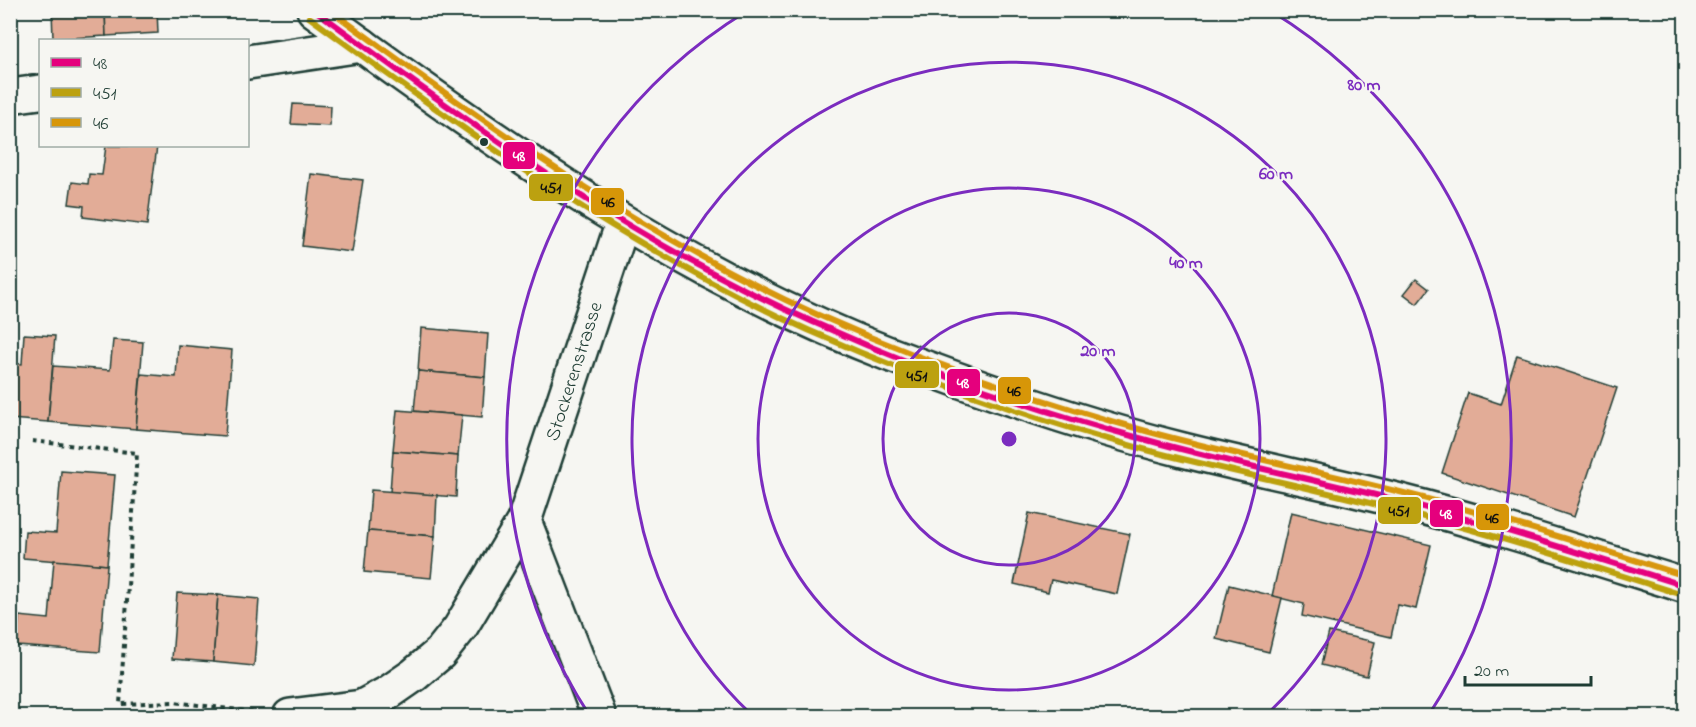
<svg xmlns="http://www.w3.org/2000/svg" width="1696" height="727" viewBox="0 0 1696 727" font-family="'Indie Flower',sans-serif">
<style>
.building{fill:#e2ac97;stroke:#1f3d34;stroke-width:1.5}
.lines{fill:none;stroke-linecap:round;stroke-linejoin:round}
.street-casing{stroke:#1f3d34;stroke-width:38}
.secondary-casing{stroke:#1f3d34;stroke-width:38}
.path{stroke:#1f3d34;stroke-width:4;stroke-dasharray:4.5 4.5;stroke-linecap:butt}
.street{stroke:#f6f6f2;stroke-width:33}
.secondary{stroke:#f6f6f2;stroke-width:33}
.bus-1-casing{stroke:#f6f6f2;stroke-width:10}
.bus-2-casing{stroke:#f6f6f2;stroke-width:10}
.bus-3-casing{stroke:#f6f6f2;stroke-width:10}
.bus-1{stroke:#e5007d;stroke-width:6}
.bus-2{stroke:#bca110;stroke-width:6}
.bus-3{stroke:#d79608;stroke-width:6}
.ring{fill:none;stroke:#7b2cbf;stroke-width:3}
.bus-dot{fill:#1f3d34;stroke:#f6f6f2;stroke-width:2}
.labels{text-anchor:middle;stroke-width:4.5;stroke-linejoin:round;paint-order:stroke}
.street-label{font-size:20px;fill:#1f3d34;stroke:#f6f6f2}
.centre{fill:#7b2cbf;stroke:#f6f6f2;stroke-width:3}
.ring-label{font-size:18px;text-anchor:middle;font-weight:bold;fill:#7b2cbf;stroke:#f6f6f2;stroke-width:4.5;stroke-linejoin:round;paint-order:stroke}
.line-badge{stroke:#f6f6f2;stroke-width:2}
.badge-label{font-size:16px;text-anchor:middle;font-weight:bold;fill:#fff}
.pale-badge-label{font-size:16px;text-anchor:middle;font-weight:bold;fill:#111}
</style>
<rect width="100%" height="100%" fill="#f6f6f2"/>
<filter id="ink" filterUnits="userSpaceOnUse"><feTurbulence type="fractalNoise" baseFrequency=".0167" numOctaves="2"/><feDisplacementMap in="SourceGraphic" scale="12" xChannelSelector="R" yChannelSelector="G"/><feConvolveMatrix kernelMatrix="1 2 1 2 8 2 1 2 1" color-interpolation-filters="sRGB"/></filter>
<g filter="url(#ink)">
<g class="building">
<polygon points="52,10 105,10 106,36 53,39"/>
<polygon points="105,10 157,10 158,33 106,36"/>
<polygon points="293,104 331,106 330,126 291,124"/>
<polygon points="106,146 157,146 147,225 83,217 84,206 69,204 72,182 88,184 89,174 102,175"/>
<polygon points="311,174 363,180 352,252 302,246"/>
<polygon points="1416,279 1429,289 1417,304 1404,294"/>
<polygon points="421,328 488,334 485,377 418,371"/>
<polygon points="24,334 55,336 48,422 10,419 10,363 22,364"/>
<polygon points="113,340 143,342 136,429 48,422 53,366 110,370"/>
<polygon points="178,345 232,350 225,436 136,429 141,374 176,377"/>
<polygon points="1517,355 1617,388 1574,517 1442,473 1468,393 1501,404"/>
<polygon points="418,371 485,377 482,417 414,411"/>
<polygon points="397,410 462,415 458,456 393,451"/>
<polygon points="393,451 458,456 456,497 390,492"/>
<polygon points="61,471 115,475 107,565 23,558 25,531 56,533"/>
<polygon points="371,490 437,495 435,536 368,531"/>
<polygon points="1291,512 1431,545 1416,609 1398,605 1391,637 1302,616 1304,604 1272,596"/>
<polygon points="1029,513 1130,534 1117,594 1051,580 1048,592 1014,584"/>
<polygon points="368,531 435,536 431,578 364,572"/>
<polygon points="54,560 107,565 100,652 17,646 19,616 49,619"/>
<polygon points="1229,585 1282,598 1269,652 1216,639"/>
<polygon points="177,593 218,595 213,662 172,659"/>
<polygon points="218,595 259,599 254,666 213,662"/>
<polygon points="1329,632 1375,642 1367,676 1321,665"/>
</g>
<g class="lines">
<g class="street-casing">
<g id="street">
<polyline points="248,62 362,45"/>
<polyline points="10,96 40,92"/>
<polyline points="290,716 362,707 388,693 414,675 440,653 460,628 524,521"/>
<polyline points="599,716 524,521 623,222"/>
</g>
</g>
<g class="secondary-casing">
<path id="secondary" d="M314,10C494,143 679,273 889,354C985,391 1083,425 1183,450C1254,468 1325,482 1396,500C1494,525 1589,556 1686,586"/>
</g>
<polyline class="path" points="32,441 137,453 120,704 174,702 254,712"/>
<use href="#street" class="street"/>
<use href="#secondary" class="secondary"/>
<g class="bus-1-casing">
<path id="bus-1" d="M315,10C472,126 633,242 813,322C920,370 1033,410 1147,440C1229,463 1313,479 1396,500C1494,525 1589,556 1686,586"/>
</g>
<g class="bus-2-casing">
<path id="bus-2" d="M309,17C467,133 628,249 808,330C916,378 1029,418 1143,449C1226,471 1310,487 1393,509C1491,533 1587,565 1683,595"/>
</g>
<g class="bus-3-casing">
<path id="bus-3" d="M330,10C484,123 641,235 816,314C922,361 1034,400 1146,431C1230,454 1315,470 1400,492C1496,516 1591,547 1686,576"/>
</g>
<use href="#bus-1" class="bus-1"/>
<use href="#bus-2" class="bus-2"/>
<use href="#bus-3" class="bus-3"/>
</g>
</g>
<g class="ring">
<circle cx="1009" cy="439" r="126"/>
<circle cx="1009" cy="439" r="251"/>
<path d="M752 715A377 377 0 1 1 1266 715"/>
<path d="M590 716A502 502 0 0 1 747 11M1271 11A502 502 0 0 1 1428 716"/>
</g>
<circle class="bus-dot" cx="484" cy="142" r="5"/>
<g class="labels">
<g class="street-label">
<text transform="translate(573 371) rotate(-72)" y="7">Stockerenstrasse</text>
</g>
</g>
<circle cx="1009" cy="439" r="9" class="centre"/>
<g class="ring-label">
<text x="1364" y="90">80 m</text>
<text x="1276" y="179">60 m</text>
<text x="1186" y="268">40 m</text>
<text x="1098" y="356">20 m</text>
</g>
<g class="line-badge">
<rect x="502" y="141" width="34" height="29" rx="6" fill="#e5007d"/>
<rect x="528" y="173" width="46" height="29" rx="6" fill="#bca110"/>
<rect x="590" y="187" width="35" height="29" rx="6" fill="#d79608"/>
<rect x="894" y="360" width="46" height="29" rx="6" fill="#bca110"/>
<rect x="946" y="368" width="35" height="29" rx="6" fill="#e5007d"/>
<rect x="997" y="376" width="35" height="29" rx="6" fill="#d79608"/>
<rect x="1377" y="496" width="45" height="29" rx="6" fill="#bca110"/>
<rect x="1429" y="499" width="35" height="29" rx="6" fill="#e5007d"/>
<rect x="1475" y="503" width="35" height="28" rx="6" fill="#d79608"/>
</g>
<g class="badge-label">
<text x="519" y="161">48</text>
<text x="963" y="388">48</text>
<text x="1446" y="519">48</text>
</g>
<g class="pale-badge-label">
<text x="551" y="193">451</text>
<text x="608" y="207">46</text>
<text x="917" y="381">451</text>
<text x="1014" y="396">46</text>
<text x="1399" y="516">451</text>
<text x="1492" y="523">46</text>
</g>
<rect width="1696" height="727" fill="none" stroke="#f6f6f2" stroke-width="36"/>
<rect x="18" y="18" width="1660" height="691" fill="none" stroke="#1f3d34" stroke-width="2" filter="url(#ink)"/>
<rect x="39" y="39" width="210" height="108" fill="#f6f6f2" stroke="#a0aca6" stroke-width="1.5"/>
<rect x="51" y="58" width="30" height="9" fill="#e5007d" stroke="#a0aca6" stroke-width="1.5"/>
<text x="93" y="69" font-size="18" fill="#1f3d34">48</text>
<rect x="51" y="88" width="30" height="9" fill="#bca110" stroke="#a0aca6" stroke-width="1.5"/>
<text x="93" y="99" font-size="18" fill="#1f3d34">451</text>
<rect x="51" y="118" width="30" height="9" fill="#d79608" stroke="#a0aca6" stroke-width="1.5"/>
<text x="93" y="129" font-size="18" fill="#1f3d34">46</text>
<path d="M1465 676v9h126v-9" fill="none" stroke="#1f3d34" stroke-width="3"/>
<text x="1474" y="676" font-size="18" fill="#1f3d34" stroke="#f6f6f2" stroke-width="4.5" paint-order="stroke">20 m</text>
</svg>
